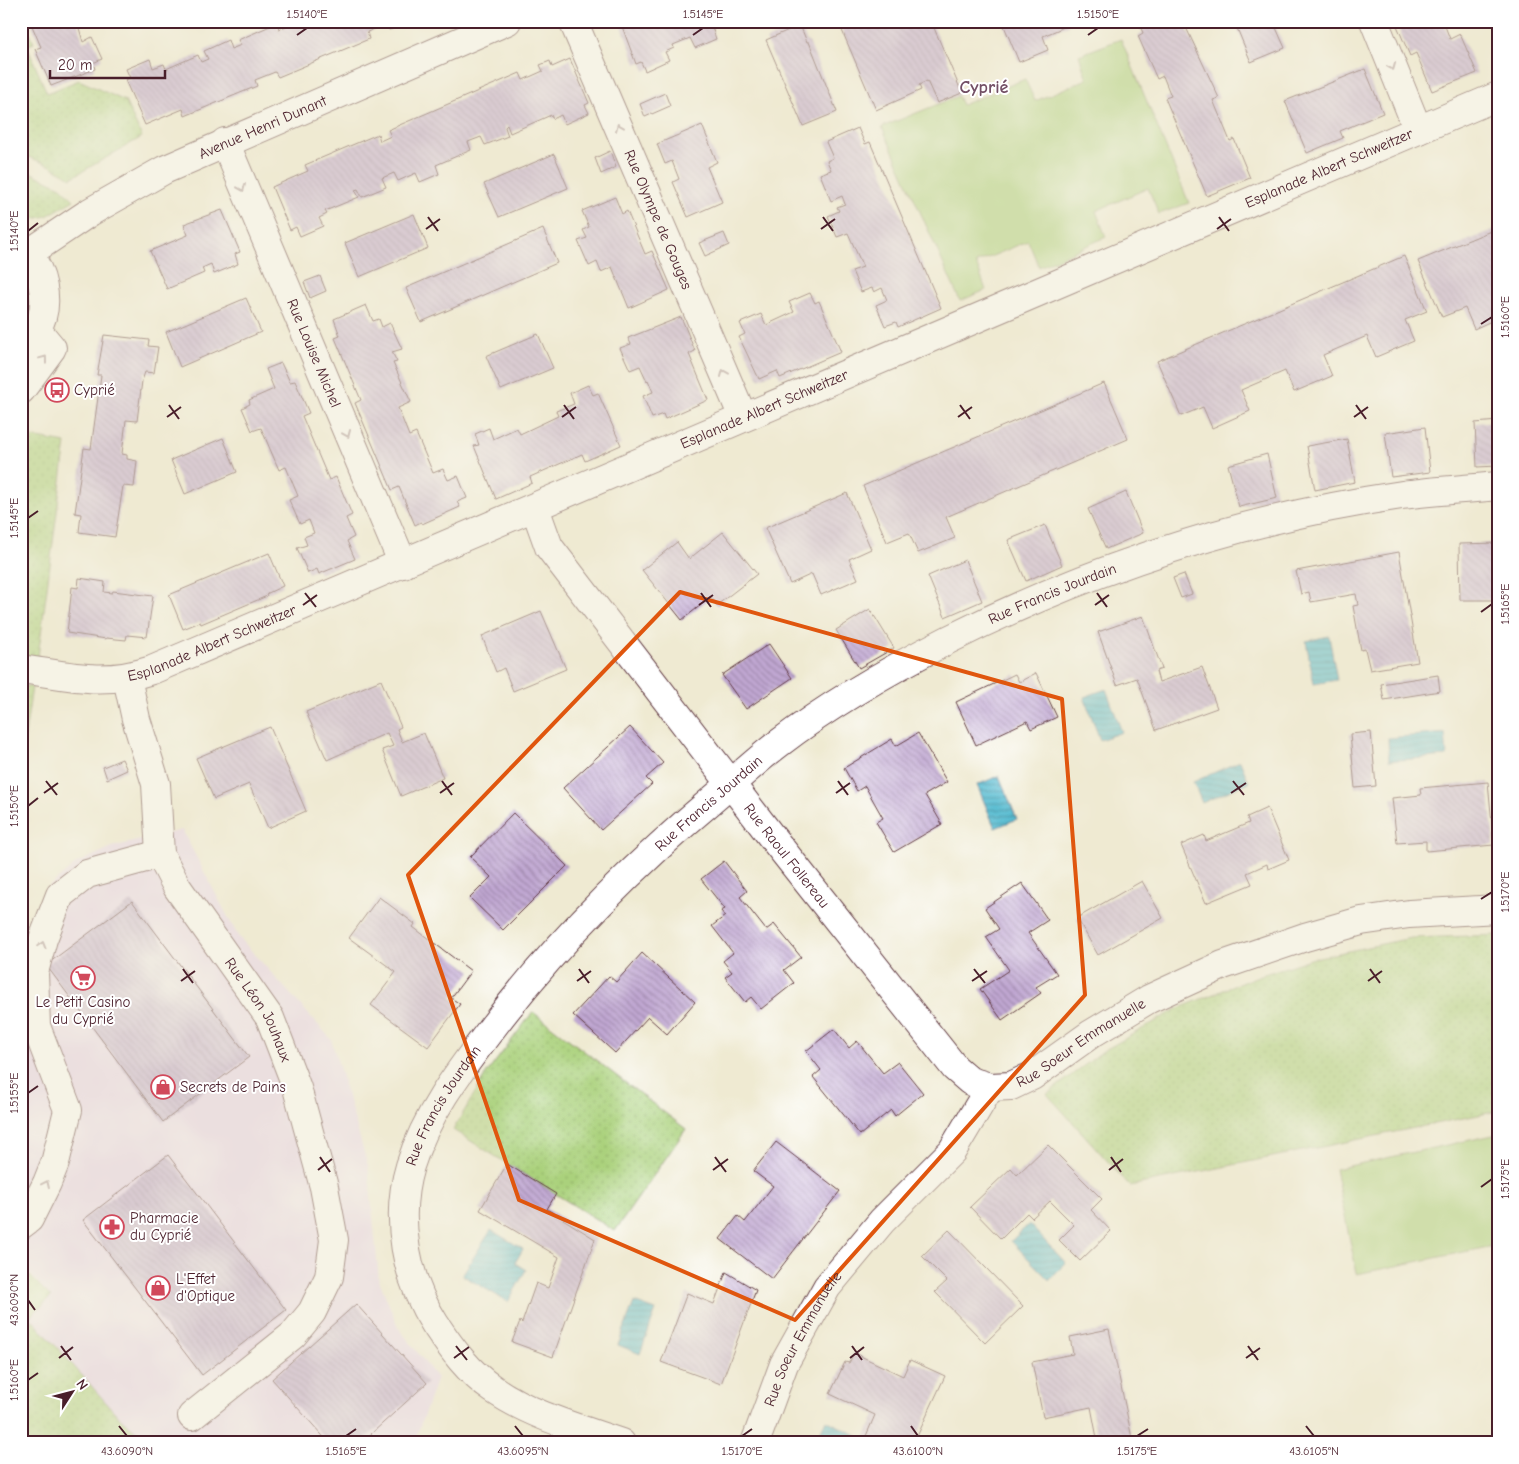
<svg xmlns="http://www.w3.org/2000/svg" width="1519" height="1464" viewBox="0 0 1519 1464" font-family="'Comic Neue',sans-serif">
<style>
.built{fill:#e7d2ef}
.grass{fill:url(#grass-dots);stroke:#7a7854}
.park{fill:#aad17c;stroke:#7a7854}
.water{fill:url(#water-rules);stroke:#4e6c7d}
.building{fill:url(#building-back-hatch)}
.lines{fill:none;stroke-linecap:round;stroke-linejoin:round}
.minor-casing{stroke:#633d44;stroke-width:30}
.minor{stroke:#fff;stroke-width:28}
.oneway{stroke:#ae9aa0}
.marked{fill:none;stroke:#e0560e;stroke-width:4;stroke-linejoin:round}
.ticks{fill:none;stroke:#4a1f2b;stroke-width:2}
.labels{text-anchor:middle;stroke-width:4;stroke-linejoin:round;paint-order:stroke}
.street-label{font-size:15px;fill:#4a1f2b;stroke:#fff}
.poi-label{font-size:15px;fill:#4a1f2b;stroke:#fff;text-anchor:start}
.quarter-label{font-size:18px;font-weight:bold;fill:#734f65;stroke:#fff}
.neatline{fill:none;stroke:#4a1f2b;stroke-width:2}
.ticks-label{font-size:12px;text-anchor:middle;fill:#4a1f2b}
</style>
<defs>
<pattern id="grass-dots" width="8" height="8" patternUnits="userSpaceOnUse" patternTransform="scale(1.25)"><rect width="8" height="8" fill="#aad17c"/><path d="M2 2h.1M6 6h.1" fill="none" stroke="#94b36b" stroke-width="1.8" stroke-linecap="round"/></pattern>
<pattern id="water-rules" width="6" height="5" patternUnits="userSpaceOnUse" patternTransform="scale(1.25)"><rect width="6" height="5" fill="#51b9cf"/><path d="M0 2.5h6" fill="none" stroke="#4596a8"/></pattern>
<pattern id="building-back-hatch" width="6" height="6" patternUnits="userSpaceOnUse" patternTransform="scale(1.25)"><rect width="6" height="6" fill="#c0a7d2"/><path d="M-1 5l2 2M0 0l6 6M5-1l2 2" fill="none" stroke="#9e87ab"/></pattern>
</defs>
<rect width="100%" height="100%" fill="#fff"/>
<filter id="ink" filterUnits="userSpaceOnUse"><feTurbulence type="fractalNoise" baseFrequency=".02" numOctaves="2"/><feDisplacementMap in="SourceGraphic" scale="10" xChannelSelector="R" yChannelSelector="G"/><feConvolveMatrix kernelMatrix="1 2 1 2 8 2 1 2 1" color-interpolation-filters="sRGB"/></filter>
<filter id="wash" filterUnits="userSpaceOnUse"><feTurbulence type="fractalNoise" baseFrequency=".0096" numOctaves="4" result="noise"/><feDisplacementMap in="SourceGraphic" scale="20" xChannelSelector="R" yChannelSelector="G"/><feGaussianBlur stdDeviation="1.12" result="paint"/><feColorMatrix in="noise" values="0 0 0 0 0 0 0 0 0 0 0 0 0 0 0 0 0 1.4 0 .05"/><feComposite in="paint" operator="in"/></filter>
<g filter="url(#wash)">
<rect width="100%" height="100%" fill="#efead2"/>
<polygon class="built" points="182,830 238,936 331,1039 368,1166 379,1280 398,1327 437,1378 414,1443 151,1443 119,1417 30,1316 51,1297 21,1264 21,977 29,928 47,888 77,863 112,847"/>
<g class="grass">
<polygon points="21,21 24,21 34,43 27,46 47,93 79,80 125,101 142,137 71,178 49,165 21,154"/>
<polygon points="21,168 61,187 74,200 47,216 21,222"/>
<polygon points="21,435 66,443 38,657 21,655"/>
<polygon points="21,685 32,687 21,764"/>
<polygon points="1498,935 1498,1111 1130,1186 1047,1094 1103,1051 1179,1008 1258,976 1314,958 1411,938"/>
<polygon points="533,1012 686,1129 615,1231 453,1130 486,1074"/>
<polygon points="21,1267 51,1297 30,1317 119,1417 151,1443 24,1443 21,1437"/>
</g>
<g class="park">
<polygon points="1121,39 1189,203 1159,214 1148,188 1096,211 1106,237 1039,267 1028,241 976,263 986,290 960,301 882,127 958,96 962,105 1025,79 1035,101 1087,79 1079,55"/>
<polygon points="1498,1134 1498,1245 1357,1274 1335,1169"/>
</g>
<g class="water">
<polygon points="1329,636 1337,680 1314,684 1306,641"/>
<polygon points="1106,689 1122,732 1100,740 1084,697"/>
<polygon points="1445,733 1447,756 1389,761 1388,738"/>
<polygon points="1240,761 1249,782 1202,803 1193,782"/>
<polygon points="999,776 1017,819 995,828 977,785"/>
<polygon points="1029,1224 1066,1263 1049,1280 1011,1241"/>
<polygon points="491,1230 523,1249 515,1263 526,1270 508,1302 462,1275"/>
<polygon points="634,1302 656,1310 640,1354 618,1345"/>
<polygon points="826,1420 857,1435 854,1443 815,1443"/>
</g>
<g id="blocks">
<g class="building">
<polygon points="30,21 77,21 83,42 92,37 102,59 93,63 95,69 51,86 35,49 41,47"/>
<polygon points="292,21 410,21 389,30 387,24 367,32 369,39 278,77 275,72 255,80 257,86 185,116 183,109 145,125 125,80 130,78 126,69 150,59 153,68 164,64 166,69 198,55 201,62 208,59 204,51 228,40 231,49 241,45 238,40 277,23 279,29 293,23"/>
<polygon points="620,21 710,21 716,39 695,48 690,38 673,45 674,48 665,52 669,60 645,71 641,62 636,64"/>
<polygon points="838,21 931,21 962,93 937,103 927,81 919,85 921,90 876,110"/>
<polygon points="1002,21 1067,21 1069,25 1043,36 1048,50 1019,62"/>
<polygon points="1138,21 1183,21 1219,98 1213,100 1230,141 1234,139 1250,178 1207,196 1165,98 1171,96 1163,76 1157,79 1138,36 1143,33"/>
<polygon points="1234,21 1273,21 1285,48 1251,62"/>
<polygon points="1395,21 1443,21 1450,39 1460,34 1477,73 1432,91 1416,53 1410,56"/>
<polygon points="800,25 807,42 809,42 837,112 803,126 766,40"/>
<polygon points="570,59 589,103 585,105 589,113 565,124 561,115 553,119 551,115 510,133 507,125 505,127 508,136 485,145 481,137 468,142 471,150 436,165 439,174 420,182 416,173 398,181 394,173 382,178 386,187 362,197 358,189 355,190 359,197 325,211 327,214 319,218 323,226 300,236 296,227 290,230 272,187 308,171 305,165 378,134 380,141 391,136 388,130 520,73 523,80 543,71 540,65 550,61 552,67"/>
<polygon points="1365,69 1383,113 1340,131 1343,138 1307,153 1285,101"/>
<polygon points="665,93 670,106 645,117 640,104"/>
<polygon points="702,125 717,162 707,167 722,202 688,217 673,182 679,179 672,161 665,164 657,144"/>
<polygon points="858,128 865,144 870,142 941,308 898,327 896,322 885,326 876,305 887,300 882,288 874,292 872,288 861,292 852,271 863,267 848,233 837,237 828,216 839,211 837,207 845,204 842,196 831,201 820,174 831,170 827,161 833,158 826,142"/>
<polygon points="610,151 616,167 601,174 595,158"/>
<polygon points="554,154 568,188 499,217 484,184"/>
<polygon points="615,197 622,214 627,211 645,254 652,251 669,290 629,308 612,267 601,272 597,262 589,266 578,241 587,238 583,230 589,227 582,211"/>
<polygon points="222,210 240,252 235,254 238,264 214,274 211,264 202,268 204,273 167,289 150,251 188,235 184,224"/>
<polygon points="414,214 428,248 359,277 345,243"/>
<polygon points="1498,228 1498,318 1474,329 1465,308 1442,317 1418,261"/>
<polygon points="543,229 557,263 421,322 406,288"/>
<polygon points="724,233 729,245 705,256 699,243"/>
<polygon points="1404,256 1427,311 1405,320 1414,341 1376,357 1367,336 1323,355 1332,376 1294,392 1285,371 1241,390 1250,411 1212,428 1203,407 1181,416 1157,361"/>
<polygon points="320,276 326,291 310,298 304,282"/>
<polygon points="810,293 815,303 819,301 841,352 780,378 777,371 759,379 739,337 745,334 740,323 761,314 766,325 794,312 789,302"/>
<polygon points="246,298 261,332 180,367 166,332"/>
<polygon points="366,305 373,321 379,319 382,327 390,323 402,349 392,352 397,362 393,363 411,402 398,408 409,436 416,433 433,473 443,469 448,480 458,476 467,498 457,502 460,507 422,524 421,522 415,525 399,487 392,490 355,403 361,400 335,338 340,336 334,319"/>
<polygon points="681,317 695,351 689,354 708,400 665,419 663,414 652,418 643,396 653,392 648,380 647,381 640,366 630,370 620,348 631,344 628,338"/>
<polygon points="538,334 553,368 501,390 486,356"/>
<polygon points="104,335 149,340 148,346 158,347 154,373 145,372 142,381 137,421 126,420 122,454 127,455 127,459 137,461 134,487 123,486 115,537 79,532 81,514 75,513 84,448 91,449 101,375 97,375"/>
<polygon points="281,363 290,382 295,381 309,413 302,416 329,480 336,477 352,515 346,518 354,537 347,541 355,559 319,574 317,569 308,573 297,548 307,545 304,537 314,533 309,520 300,524 289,500 298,496 286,467 279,470 261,428 252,431 242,408 250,404 249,400 274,389 266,369"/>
<polygon points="1104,383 1128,439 946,517 955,538 918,553 909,533 887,542 863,486"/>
<polygon points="588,385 593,395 598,393 621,445 585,461 582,454 530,477 532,483 496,499 474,446 479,445 475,434 489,428 493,439 517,428 520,434 558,416 556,411 574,404 570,393"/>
<polygon points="1498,421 1498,466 1477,467 1475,423"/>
<polygon points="1425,427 1430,472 1391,477 1385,433"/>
<polygon points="223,438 237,472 185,494 171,460"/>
<polygon points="1347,439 1355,482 1315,490 1307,446"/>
<polygon points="1267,454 1277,498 1239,507 1228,465"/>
<polygon points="1126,492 1143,533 1106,549 1088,509"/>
<polygon points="847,493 871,549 849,559 858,579 821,595 812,574 790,584 765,528"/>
<polygon points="1045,525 1062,565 1026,581 1008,540"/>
<polygon points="723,532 757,574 717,605 711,597 682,620 642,570 677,542 689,559"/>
<polygon points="1498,543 1498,600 1460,600 1459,544"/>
<polygon points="1399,552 1418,662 1370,670 1365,649 1361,650 1353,606 1358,605 1356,594 1311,602 1309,592 1301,594 1296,571"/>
<polygon points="269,553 283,586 266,594 267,596 201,624 200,622 183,629 169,595"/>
<polygon points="965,560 982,601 945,617 928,576"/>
<polygon points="1184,574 1192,594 1181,598 1173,578"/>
<polygon points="79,578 105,582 104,592 112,593 113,591 153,596 147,637 127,635 126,640 106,638 106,639 67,633 72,587 78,588"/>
<polygon points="870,609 894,648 859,668 836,630"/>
<polygon points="541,611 566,669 513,691 504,668 496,672 482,636"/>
<polygon points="1143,616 1162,669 1156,671 1159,682 1202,667 1217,708 1156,730 1137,678 1117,685 1098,632"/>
<polygon points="769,644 792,678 746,709 722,675"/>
<polygon points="1036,673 1057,717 1031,729 1027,721 976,745 956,702 1015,674 1019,682"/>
<polygon points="1438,675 1440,691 1384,700 1381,684"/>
<polygon points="381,680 401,727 397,729 402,742 424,733 443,778 401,796 382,750 393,746 387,733 327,760 306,712"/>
<polygon points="270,727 306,811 268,828 249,784 214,799 196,758"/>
<polygon points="630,727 663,763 646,778 652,784 601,830 563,788"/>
<polygon points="1371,732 1376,786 1355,788 1350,734"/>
<polygon points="918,733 947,782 925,795 942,824 894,852 876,822 883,818 865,786 857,791 844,768 892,739 896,746"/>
<polygon points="122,759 127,770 107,779 103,767"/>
<polygon points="1488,782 1494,845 1426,851 1426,841 1397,843 1392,798 1421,795 1420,788"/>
<polygon points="1267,808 1289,860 1268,869 1267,864 1247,873 1252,884 1206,903 1181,845 1204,835 1206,841 1249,823 1247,817"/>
<polygon points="513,813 567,866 503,930 470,898 491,877 470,857"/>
<polygon points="724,861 747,891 740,897 766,930 774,924 801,957 784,970 794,983 761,1009 751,997 745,1002 725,977 732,972 723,961 733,953 712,926 725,916 721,911 725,909 701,879"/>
<polygon points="1142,881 1163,918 1098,955 1077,918"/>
<polygon points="1022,883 1048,920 1028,933 1057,974 1036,987 1041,993 1002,1020 980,989 1009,970 986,937 999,929 985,908"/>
<polygon points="379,897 415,924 413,927 471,971 451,998 460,1004 428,1047 371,1005 396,972 349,938"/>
<polygon points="132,901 249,1057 163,1122 46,965"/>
<polygon points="642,953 695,1002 667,1034 648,1017 615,1053 573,1015 609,976 616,982"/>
<polygon points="834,1029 849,1048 857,1041 883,1073 898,1062 923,1093 895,1116 891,1110 860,1135 813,1077 821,1070 806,1051"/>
<polygon points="776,1142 840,1191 772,1279 720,1239 738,1216 745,1222 773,1186 753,1171"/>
<polygon points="1048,1145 1102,1199 1091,1210 1111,1231 1080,1261 1059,1240 1074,1225 1050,1201 1032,1218 1027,1213 1001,1239 970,1207 1011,1168 1017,1175"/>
<polygon points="168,1155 286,1310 202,1375 83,1220"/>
<polygon points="507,1164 556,1194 547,1209 595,1239 553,1357 512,1342 520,1321 522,1323 536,1283 548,1288 559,1257 480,1210"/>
<polygon points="949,1230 1023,1306 985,1343 935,1292 947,1281 922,1256"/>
<polygon points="726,1272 756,1290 721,1384 661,1362 687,1293 714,1304"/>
<polygon points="356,1304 427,1383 361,1443 329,1443 272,1379"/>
<polygon points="1109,1329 1133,1443 1084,1443 1084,1440 1097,1438 1091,1407 1043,1417 1032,1362 1073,1354 1070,1337"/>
<polygon points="854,1353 903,1376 910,1360 945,1376 914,1443 863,1443 875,1415 830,1394 845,1362 849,1363"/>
</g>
</g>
</g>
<g filter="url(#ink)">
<use href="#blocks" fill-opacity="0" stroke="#633d44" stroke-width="1"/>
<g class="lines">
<g class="minor-casing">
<g id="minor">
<path id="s1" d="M573,21L743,417"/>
<polyline points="1374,21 1418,130"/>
<path id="s2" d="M225,142L403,564"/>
<path d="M21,247C43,266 52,305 36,330C32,337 26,343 21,348"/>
<path id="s3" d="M29,253L90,212L164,170L507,21"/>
<polyline points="21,390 52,348 37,330"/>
<path id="s4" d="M535,508L549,547L771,836L955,1068L970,1081L990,1087L1011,1086L1032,1076L1091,1034L1149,999L1223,965L1305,937L1361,921L1409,914L1498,909"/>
<path id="s5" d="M21,669C71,676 103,686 152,670L1498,96"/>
<path id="s6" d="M127,678L136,719L156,784L160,854L177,887L270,1018L297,1088L324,1187L334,1240L329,1277L312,1312L293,1335L192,1416"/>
<polyline points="21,1225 29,1219 47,1183 55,1163 68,1110 36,1026 34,972 43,939 60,895 87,874 160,854"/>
<path id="s7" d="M621,1443C578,1428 530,1415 493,1389C469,1373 451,1348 435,1324C406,1279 394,1219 410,1166C426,1115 457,1074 489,1032C556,943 633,866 718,795C738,778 757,760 778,744C829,705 891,669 948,640C1091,568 1245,518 1402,495C1434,491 1466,489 1498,486"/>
<path id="s8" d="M755,1443L784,1364L827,1287L882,1221L952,1151L990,1087"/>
</g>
</g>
<use href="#minor" class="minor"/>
</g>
<defs><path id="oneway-chevron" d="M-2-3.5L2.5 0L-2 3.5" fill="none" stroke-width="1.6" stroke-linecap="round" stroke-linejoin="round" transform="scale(1.25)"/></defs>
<g class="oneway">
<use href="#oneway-chevron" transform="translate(1392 67) rotate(68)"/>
<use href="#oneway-chevron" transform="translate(619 127) rotate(-113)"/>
<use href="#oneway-chevron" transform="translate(242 188) rotate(67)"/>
<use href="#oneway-chevron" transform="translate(44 359) rotate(-53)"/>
<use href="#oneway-chevron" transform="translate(724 373) rotate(-113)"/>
<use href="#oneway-chevron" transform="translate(347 434) rotate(67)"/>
<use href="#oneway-chevron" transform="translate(42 945) rotate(-74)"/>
<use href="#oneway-chevron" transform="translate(46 1184) rotate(-65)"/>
</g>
</g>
<path d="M0 0H1519V1464H0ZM680,592L1062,699L1085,995L795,1320L519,1200L408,875Z" fill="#efead2" fill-opacity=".55" fill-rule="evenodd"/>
<path class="marked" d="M680,592L1062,699L1085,995L795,1320L519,1200L408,875Z"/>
<path class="ticks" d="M297,35L307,28M693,35L703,28M1088,35L1098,28M428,217L438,231M823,217L833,231M1219,217L1229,231M426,229L440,219M821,229L835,219M1217,229L1231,219M28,231L38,223M1481,324L1492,317M169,405L179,419M564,405L574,419M960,405L970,419M1356,405L1366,419M167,417L181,407M562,417L576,407M958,417L972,407M1354,417L1368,407M28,518L38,511M305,593L316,607M701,593L711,607M1097,593L1107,607M303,605L317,595M699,605L713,595M1095,605L1109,595M1481,612L1492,604M46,781L57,795M442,781L452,795M838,781L848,795M1233,781L1244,795M44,793L58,783M440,793L454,783M836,793L850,783M1231,793L1246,783M28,806L38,798M1481,899L1492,892M183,969L193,983M579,969L589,983M974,969L985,983M1370,969L1380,983M181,981L195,971M577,981L591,971M972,981L987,971M1368,981L1382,971M28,1093L38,1086M320,1157L330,1172M715,1157L726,1172M1111,1157L1121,1172M318,1170L332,1159M713,1170L728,1159M1109,1170L1123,1159M1481,1187L1492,1179M28,1300L35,1310M61,1346L71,1360M456,1346L467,1360M852,1346L862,1360M1248,1346L1258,1360M59,1358L73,1347M454,1358L469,1347M850,1358L864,1347M1246,1358L1260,1348M28,1380L38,1373M119,1426L127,1436M515,1426L523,1436M911,1426L918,1436M1306,1426L1314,1436M346,1436L356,1429M742,1436L752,1429M1137,1436L1148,1429"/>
<defs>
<g id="bus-ring" transform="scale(1.25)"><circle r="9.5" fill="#fff" stroke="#d1495b" stroke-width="1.5"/><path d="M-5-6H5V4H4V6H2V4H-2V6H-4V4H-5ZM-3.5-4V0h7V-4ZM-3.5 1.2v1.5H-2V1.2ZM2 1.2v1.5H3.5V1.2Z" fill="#d1495b"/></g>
<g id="supermarket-ring" transform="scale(1.25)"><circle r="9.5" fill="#fff" stroke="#d1495b" stroke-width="1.5"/><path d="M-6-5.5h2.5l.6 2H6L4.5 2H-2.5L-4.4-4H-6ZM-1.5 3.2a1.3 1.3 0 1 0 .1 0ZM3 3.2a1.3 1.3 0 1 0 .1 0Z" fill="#d1495b"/></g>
<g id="shop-ring" transform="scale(1.25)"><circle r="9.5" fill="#fff" stroke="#d1495b" stroke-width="1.5"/><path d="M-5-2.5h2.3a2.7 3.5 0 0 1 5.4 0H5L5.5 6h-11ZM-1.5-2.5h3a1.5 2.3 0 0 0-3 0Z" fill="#d1495b"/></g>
<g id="pharmacy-ring" transform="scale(1.25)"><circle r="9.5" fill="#fff" stroke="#d1495b" stroke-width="1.5"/><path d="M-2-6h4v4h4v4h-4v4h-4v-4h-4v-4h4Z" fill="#d1495b"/></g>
</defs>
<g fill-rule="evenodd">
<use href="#bus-ring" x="57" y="390"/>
<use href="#supermarket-ring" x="83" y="978"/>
<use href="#shop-ring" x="163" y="1087"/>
<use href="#pharmacy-ring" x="112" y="1227"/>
<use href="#shop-ring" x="158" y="1288"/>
</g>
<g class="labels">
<g class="street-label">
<text dy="5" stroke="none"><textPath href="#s3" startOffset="266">Avenue Henri Dunant</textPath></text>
<text dy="5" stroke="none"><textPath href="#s5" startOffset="1412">Esplanade Albert Schweitzer</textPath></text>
<text dy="5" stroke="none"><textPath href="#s1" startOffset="216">Rue Olympe de Gouges</textPath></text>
<text dy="5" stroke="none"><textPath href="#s2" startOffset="229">Rue Louise Michel</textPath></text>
<text dy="5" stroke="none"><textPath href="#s5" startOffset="798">Esplanade Albert Schweitzer</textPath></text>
<text dy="5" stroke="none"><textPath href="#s7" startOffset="1271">Rue Francis Jourdain</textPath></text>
<text dy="5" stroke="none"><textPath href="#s5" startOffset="198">Esplanade Albert Schweitzer</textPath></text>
<text dy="5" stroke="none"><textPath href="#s7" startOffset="866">Rue Francis Jourdain</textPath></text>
<text dy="5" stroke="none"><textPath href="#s4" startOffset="431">Rue Raoul Follereau</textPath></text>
<text dy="5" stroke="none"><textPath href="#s6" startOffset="365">Rue Léon Jouhaux</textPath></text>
<text dy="5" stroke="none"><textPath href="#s4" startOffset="846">Rue Soeur Emmanuelle</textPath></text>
<text dy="5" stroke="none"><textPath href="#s7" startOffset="461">Rue Francis Jourdain</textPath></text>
<text dy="5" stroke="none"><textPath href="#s8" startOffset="115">Rue Soeur Emmanuelle</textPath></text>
</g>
<g class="poi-label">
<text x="74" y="395">Cyprié</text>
<text x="83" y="1007" text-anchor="middle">Le Petit Casino<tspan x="83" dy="17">du Cyprié</tspan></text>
<text x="180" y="1092">Secrets de Pains</text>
<text x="130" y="1223">Pharmacie<tspan x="130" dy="17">du Cyprié</tspan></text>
<text x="176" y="1284">L'Effet<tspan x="176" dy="17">d'Optique</tspan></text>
</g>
<g class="quarter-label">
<text x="984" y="93">Cyprié</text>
</g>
</g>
<rect width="1519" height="1464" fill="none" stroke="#fff" stroke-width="55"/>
<g transform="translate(72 1392) rotate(54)" stroke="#ffffff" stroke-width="4" paint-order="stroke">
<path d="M0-4L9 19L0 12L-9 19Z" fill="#4a1f2b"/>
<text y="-8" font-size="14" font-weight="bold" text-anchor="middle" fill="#4a1f2b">N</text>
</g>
<path d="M50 70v8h115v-8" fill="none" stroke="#4a1f2b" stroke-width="2.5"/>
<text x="58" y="70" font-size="15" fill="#4a1f2b" stroke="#ffffff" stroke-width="4" paint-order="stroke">20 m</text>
<rect x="28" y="28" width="1464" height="1408" class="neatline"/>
<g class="ticks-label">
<text x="307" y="18">1.5140°E</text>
<text x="703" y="18">1.5145°E</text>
<text x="1098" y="18">1.5150°E</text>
<text transform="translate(14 231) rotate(-90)" y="4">1.5140°E</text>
<text transform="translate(1505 317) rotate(-90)" y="4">1.5160°E</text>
<text transform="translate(14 518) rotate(-90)" y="4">1.5145°E</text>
<text transform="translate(1505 604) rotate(-90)" y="4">1.5165°E</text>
<text transform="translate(14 806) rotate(-90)" y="4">1.5150°E</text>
<text transform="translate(1505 892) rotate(-90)" y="4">1.5170°E</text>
<text transform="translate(14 1093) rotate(-90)" y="4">1.5155°E</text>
<text transform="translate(1505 1179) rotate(-90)" y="4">1.5175°E</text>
<text transform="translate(14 1300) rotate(-90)" y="4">43.6090°N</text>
<text transform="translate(14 1380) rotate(-90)" y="4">1.5160°E</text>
<text x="127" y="1455">43.6090°N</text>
<text x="346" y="1455">1.5165°E</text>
<text x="523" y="1455">43.6095°N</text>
<text x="742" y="1455">1.5170°E</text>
<text x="918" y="1455">43.6100°N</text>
<text x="1137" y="1455">1.5175°E</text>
<text x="1314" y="1455">43.6105°N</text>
</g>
</svg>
